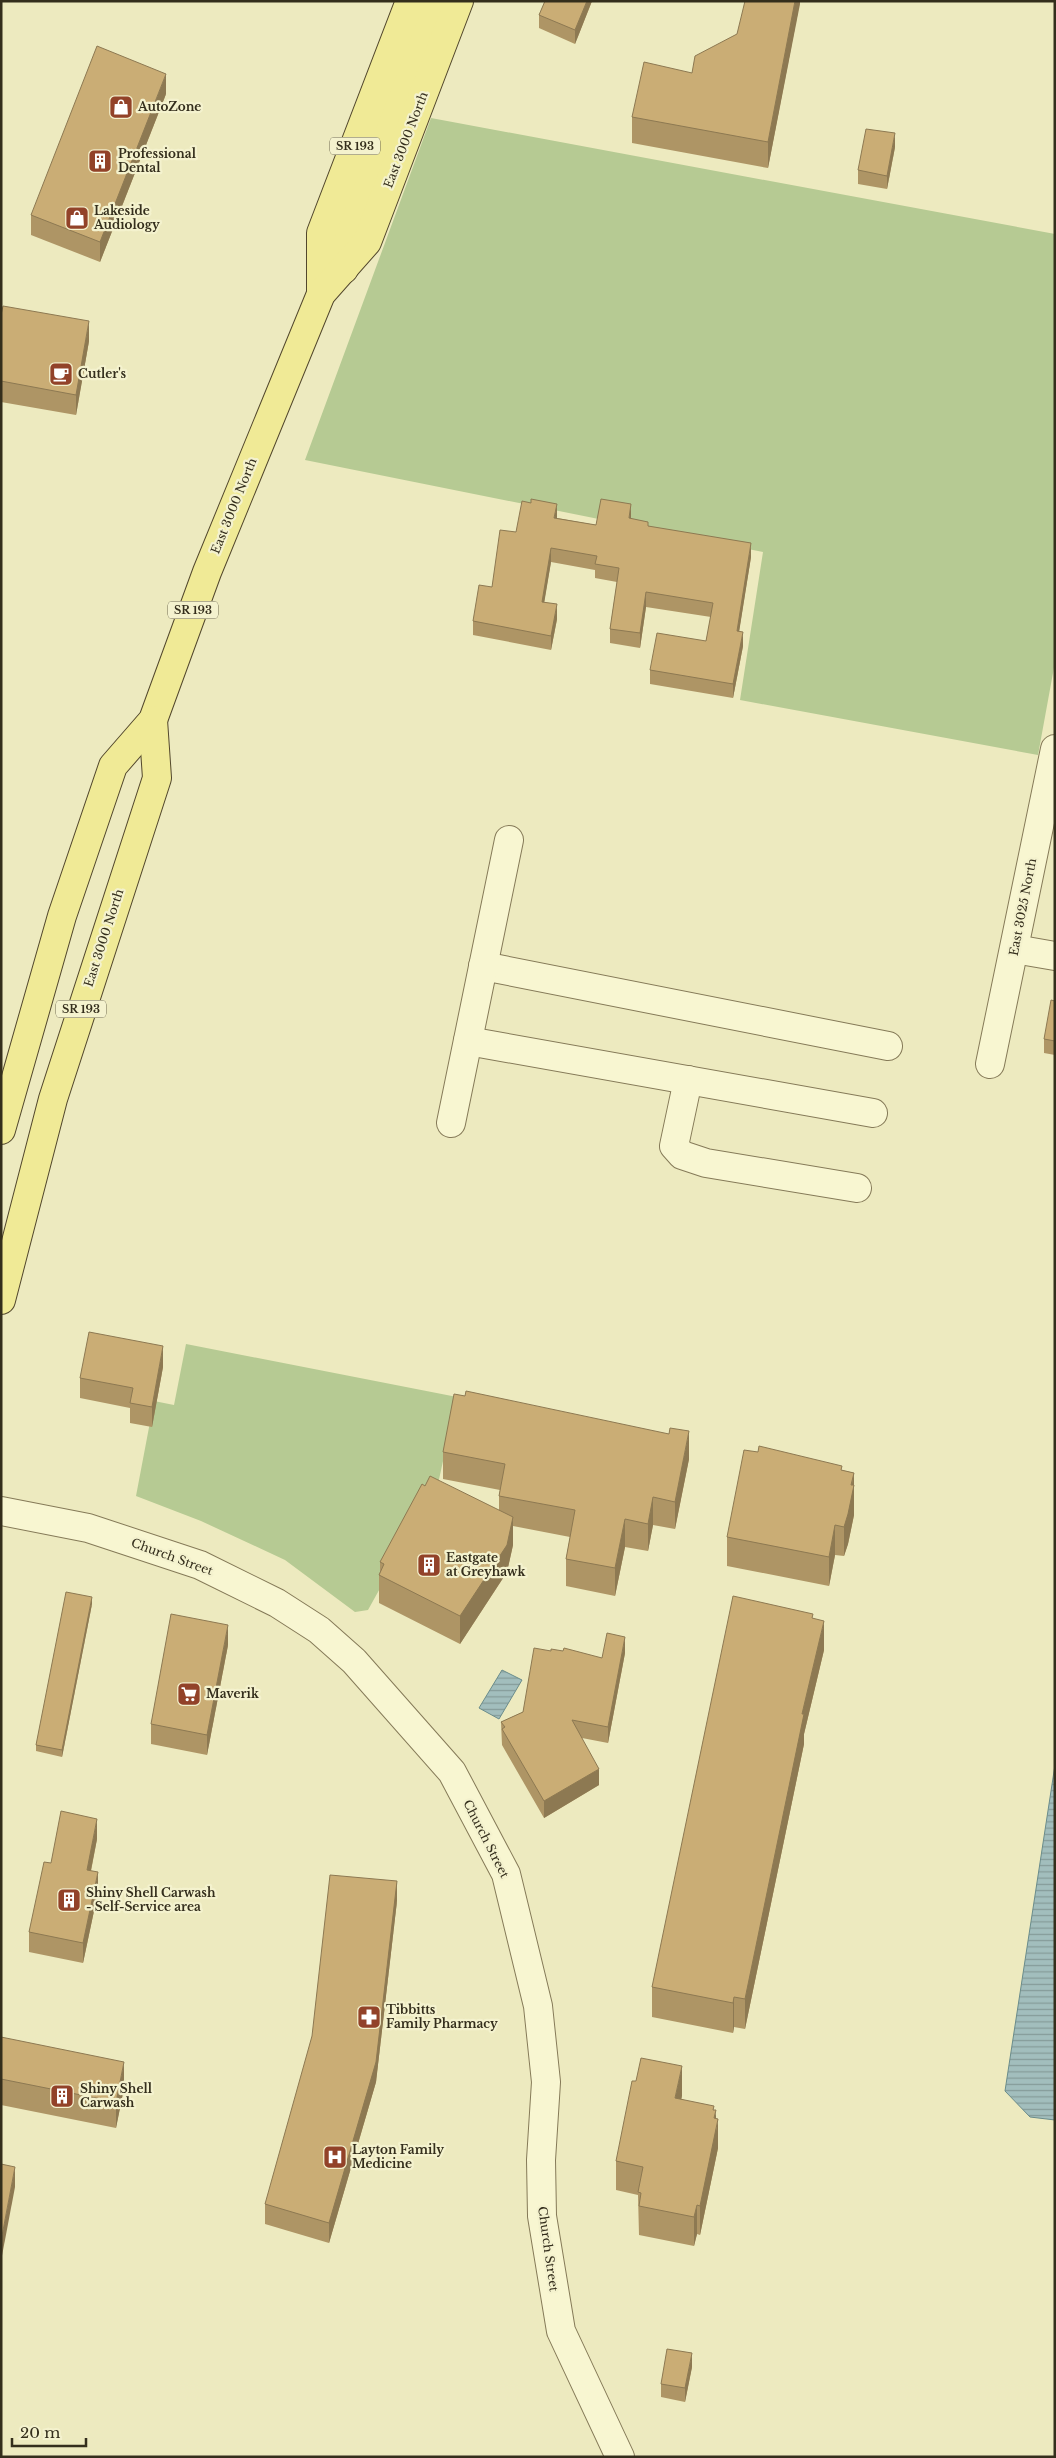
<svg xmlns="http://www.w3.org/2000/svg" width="1056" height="2458" viewBox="0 0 1056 2458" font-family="'Libre Baskerville',serif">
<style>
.green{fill:#b6ca93}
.water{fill:url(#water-rules);stroke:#6a8c8b}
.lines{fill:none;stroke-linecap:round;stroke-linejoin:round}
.minor-casing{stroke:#857a58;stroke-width:30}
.major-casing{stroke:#52472c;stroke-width:30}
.minor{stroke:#f8f6d1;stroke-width:28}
.major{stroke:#f0ea96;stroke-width:28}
.wall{fill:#ae9565}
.shaded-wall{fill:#8d7952}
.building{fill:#caad75;stroke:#8d7952}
.labels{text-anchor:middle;stroke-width:4.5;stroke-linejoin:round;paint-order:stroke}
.shield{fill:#f4f2ce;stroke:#6e6951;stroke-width:1}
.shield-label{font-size:11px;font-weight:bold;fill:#342e1c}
.poi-label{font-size:12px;font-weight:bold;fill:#342e1c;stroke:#f4f2ce;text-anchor:start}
.street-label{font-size:12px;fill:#342e1c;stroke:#f4f2ce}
</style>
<defs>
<pattern id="water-rules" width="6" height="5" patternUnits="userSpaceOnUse" patternTransform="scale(1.25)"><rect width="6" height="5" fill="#a2bebd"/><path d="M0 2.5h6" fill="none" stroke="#859b99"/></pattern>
</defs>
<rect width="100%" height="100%" fill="#edeabf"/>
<g class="green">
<polygon points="431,118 1055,234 1055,662 1038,755 740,700 763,552 305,460"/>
<polygon points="186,1344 457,1397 438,1484 368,1610 355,1612 285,1560 201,1521 136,1496 154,1401 174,1405"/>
</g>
<g class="water">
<polygon points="502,1670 522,1680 499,1719 479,1708"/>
<polygon points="1055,1765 1055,2120 1030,2117 1005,2091"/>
</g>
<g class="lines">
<g class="minor-casing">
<g id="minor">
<polyline points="1015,949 1055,956"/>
<polyline points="483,966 888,1046"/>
<polyline points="468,1041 873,1113"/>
<polyline points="990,1064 1055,749"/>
<polyline points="688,1080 674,1146 682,1155 706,1163 857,1188"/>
<polyline points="451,1123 509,840"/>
<polyline points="1,1511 88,1528 200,1565 277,1603 319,1630 354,1661 452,1772 506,1874 538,2006 546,2082 541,2160 542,2216 561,2331 620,2457"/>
</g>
</g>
<g class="major-casing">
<g id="major">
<polyline points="344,269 341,248 350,215 432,1"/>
<polyline points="321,294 321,233 410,1"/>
<polyline points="1,1130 62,916 113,766 153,720 207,572 321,294 367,242 459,1"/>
<polyline points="1,1300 53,1099 157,778 153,720"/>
</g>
</g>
<use href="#minor" class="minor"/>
<use href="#major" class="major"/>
</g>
<g class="wall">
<polygon points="545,1 592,1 575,44 539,28 539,15"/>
<polygon points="800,1 768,168 632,143 632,117 692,73"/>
<polygon points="166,94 100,262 31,235 31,215"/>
<polygon points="895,147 887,189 858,184 858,170"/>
<polygon points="1,315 89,341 76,415 1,402"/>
<polygon points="557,518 596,525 631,519 648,526 751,557 739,631 743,646 733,698 650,684 650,670 706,641 711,617 646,607 640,648 610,643 610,629 617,582 595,578 595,570 551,562 544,602 557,619 551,650 473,635 473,621 492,587 516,532"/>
<polygon points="1055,1001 1055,1055 1044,1053 1044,1039"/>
<polygon points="163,1367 152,1427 130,1423 130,1408 80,1398 80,1378"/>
<polygon points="443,1452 689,1459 675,1529 653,1525 648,1551 625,1547 615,1596 566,1586 566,1559 570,1537 513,1526 513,1545 507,1572 460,1644 379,1603 379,1575 380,1572 380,1562 499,1510 499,1496 500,1490 443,1479"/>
<polygon points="842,1470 854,1473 854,1515 848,1544 844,1556 835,1555 829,1586 727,1566 727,1537"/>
<polygon points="92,1604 62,1757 36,1751 36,1745"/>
<polygon points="813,1619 824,1650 804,1734 804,1744 745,2029 734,2027 733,2033 652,2017 652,1987"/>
<polygon points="228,1645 207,1755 151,1744 151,1724"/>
<polygon points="551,1651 602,1658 625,1653 608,1743 582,1738 599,1785 544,1818 502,1745 501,1722 523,1712"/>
<polygon points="97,1839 91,1871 98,1892 83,1963 29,1952 29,1932 51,1863"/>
<polygon points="397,1901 376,2082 329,2243 265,2224 265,2204"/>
<polygon points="1,2037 124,2088 116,2128 1,2105"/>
<polygon points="682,2096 681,2099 714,2110 716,2119 718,2148 700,2235 697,2234 694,2246 639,2235 638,2195 616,2190 616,2161"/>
<polygon points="692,2367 685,2402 661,2397 661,2384"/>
</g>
<g class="shaded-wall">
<polygon points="587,1 592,1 575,44 575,30"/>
<polygon points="795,1 800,1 800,4 768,168 768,142"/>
<polygon points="166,74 166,94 100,262 100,242"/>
<polygon points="895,133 895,147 887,189 887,176"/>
<polygon points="89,321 89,341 76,415 76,395"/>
<polygon points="557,504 557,519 554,518"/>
<polygon points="631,504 631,519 629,518"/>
<polygon points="751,543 751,557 737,645 737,631"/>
<polygon points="551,548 551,562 542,616 542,602"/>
<polygon points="646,592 646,607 640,648 640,633"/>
<polygon points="557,604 557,619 551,650 551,636"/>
<polygon points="743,632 743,646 733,698 733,684"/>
<polygon points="163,1346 163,1367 152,1427 152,1407"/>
<polygon points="689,1431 689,1459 675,1529 675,1502"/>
<polygon points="854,1473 854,1515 848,1544 844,1556 844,1527"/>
<polygon points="653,1497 653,1525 648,1551 648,1524"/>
<polygon points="513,1517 513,1545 507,1572 460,1644 460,1616"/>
<polygon points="625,1519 625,1547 615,1596 615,1568"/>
<polygon points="835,1525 835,1555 829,1586 829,1557"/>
<polygon points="92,1597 92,1604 62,1757 62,1750"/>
<polygon points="824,1621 824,1650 804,1734 804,1744 745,2029 745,1999 802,1714"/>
<polygon points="228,1625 228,1645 207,1755 207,1735"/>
<polygon points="625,1637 625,1653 608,1743 608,1727"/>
<polygon points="599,1769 599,1785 544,1818 544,1801"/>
<polygon points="97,1819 97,1839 87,1890 87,1870"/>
<polygon points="98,1872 98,1892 83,1963 83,1943"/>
<polygon points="397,1881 397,1901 376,2082 329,2243 329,2223"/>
<polygon points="734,1997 734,2027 733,2033 733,2003"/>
<polygon points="124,2062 124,2088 116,2128 116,2102"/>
<polygon points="682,2066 682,2096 675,2127 675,2098"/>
<polygon points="716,2110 716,2131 718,2119 718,2148 700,2235 700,2206"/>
<polygon points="15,2167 15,2187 1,2261 1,2241"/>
<polygon points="697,2205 697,2234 694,2246 694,2217"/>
<polygon points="692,2353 692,2367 685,2402 685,2388"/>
</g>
<g class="building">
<polygon points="545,1 587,1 575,30 539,15"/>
<polygon points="745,1 795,1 768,142 632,117 644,62 692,73 695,56 737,34"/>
<polygon points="97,46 166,74 100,242 31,215"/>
<polygon points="866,129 895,133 887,176 858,170"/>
<polygon points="3,306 89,321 76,395 1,381 1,315"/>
<polygon points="531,499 557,504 554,518 596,525 601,499 631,504 629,518 648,522 648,526 751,543 737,631 743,632 733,684 650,670 657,633 706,641 713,603 646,592 640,633 610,629 619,568 595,564 597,556 551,548 542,602 557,604 551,636 473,621 479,585 492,587 500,530 516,532 522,501 531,503"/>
<polygon points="1051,1000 1055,1001 1055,1041 1044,1039"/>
<polygon points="89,1332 163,1346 152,1407 130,1403 133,1388 80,1378"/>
<polygon points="466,1391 669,1434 670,1428 689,1431 675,1502 653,1497 648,1524 625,1519 615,1568 566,1559 575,1510 499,1496 505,1464 443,1452 454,1394 465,1396"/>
<polygon points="759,1446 842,1466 841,1470 854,1473 851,1485 854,1485 848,1514 844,1527 835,1525 829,1557 727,1537 744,1450 758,1452"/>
<polygon points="430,1476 513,1517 507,1545 460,1616 379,1575 384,1564 380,1562 422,1484 425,1486"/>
<polygon points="66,1592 92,1597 62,1750 36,1745"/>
<polygon points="733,1596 813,1614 812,1618 824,1621 802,1714 804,1714 745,1999 734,1997 733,2003 652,1987"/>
<polygon points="171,1614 228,1625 207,1735 151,1724"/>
<polygon points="607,1633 625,1637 608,1727 572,1720 599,1769 544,1801 502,1729 505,1727 501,1722 523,1712 534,1648 551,1651 551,1649 563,1651 564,1648 602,1658"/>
<polygon points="61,1811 97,1819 87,1870 98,1872 83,1943 29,1932 44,1862 51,1863"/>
<polygon points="330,1875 397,1881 376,2062 329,2223 265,2204 312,2036"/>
<polygon points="1,2037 124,2062 116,2102 1,2079"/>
<polygon points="641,2058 682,2066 675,2098 714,2106 713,2110 716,2110 714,2118 718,2119 700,2206 697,2205 694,2217 639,2206 641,2193 638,2192 643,2167 616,2161 632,2081 636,2081"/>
<polygon points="1,2164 15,2167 1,2241"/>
<polygon points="667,2349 692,2353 685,2388 661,2384"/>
</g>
<defs>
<g id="shop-square" transform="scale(1.25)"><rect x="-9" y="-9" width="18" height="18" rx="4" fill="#924229" stroke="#f4f2ce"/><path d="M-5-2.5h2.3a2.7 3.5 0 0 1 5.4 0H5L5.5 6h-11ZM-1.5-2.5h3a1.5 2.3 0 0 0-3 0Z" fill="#fff"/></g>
<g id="building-square" transform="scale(1.25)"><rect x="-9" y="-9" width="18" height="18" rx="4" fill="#924229" stroke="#f4f2ce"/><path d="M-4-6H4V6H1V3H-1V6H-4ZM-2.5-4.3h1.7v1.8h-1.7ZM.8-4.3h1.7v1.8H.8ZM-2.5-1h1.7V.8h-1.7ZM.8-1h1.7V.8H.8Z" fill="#fff"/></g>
<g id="cafe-square" transform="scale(1.25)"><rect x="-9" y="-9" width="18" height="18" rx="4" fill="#924229" stroke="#f4f2ce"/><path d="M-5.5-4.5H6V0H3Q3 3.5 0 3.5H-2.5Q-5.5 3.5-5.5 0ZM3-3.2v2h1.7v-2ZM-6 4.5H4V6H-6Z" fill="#fff"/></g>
<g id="supermarket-square" transform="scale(1.25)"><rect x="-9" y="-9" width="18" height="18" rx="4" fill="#924229" stroke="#f4f2ce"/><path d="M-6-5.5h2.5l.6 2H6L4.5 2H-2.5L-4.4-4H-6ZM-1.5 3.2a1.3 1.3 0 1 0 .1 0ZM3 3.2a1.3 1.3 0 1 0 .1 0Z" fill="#fff"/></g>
<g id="pharmacy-square" transform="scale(1.25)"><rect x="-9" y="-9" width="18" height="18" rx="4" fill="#924229" stroke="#f4f2ce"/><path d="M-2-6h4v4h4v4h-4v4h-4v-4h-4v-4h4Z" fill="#fff"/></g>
<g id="hospital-square" transform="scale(1.25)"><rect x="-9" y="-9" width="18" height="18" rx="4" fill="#924229" stroke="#f4f2ce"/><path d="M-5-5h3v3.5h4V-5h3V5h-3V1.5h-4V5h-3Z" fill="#fff"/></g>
</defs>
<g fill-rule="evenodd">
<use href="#shop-square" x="121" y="107"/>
<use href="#building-square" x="100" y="161"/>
<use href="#shop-square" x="77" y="218"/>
<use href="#cafe-square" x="61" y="374"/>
<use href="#building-square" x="429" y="1565"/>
<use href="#supermarket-square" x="189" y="1694"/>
<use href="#building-square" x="69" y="1900"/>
<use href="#pharmacy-square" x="369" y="2017"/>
<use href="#building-square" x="62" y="2096"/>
<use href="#hospital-square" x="335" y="2157"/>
</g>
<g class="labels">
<g class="shield">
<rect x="330" y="137.5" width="50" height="17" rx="4"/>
<rect x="168" y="601.5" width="50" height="17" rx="4"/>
<rect x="56" y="1000.5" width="50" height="17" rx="4"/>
</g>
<g class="shield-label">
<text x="355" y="150">SR 193</text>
<text x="193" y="614">SR 193</text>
<text x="81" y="1013">SR 193</text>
</g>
<g class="poi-label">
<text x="138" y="111">AutoZone</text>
<text x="118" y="158">Professional<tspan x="118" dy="14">Dental</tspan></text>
<text x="94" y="215">Lakeside<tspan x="94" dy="14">Audiology</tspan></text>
<text x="78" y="378">Cutler's</text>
<text x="446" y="1562">Eastgate<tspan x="446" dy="14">at Greyhawk</tspan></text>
<text x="206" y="1698">Maverik</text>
<text x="86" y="1897">Shiny Shell Carwash<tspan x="86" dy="14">- Self-Service area</tspan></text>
<text x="386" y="2014">Tibbitts<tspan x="386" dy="14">Family Pharmacy</tspan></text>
<text x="80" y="2093">Shiny Shell<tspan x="80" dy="14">Carwash</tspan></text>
<text x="352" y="2154">Layton Family<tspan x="352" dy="14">Medicine</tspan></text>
</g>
<g class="street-label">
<text transform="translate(406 140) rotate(-69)" y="4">East 3000 North</text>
<text transform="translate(234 506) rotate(-68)" y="4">East 3000 North</text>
<text transform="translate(1023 907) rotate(-79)" y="4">East 3025 North</text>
<text transform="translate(104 938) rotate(-72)" y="4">East 3000 North</text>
<text transform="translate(172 1557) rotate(20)" y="4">Church Street</text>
<text transform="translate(486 1839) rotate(63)" y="4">Church Street</text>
<text transform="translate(548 2249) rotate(82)" y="4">Church Street</text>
</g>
</g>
<rect width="1056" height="2458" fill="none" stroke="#342e1c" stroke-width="5"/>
<path d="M12 2438v8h74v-8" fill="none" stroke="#342e1c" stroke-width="2.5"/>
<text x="20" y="2438" font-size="15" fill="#342e1c" stroke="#f4f2ce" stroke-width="4" paint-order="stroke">20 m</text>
</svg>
